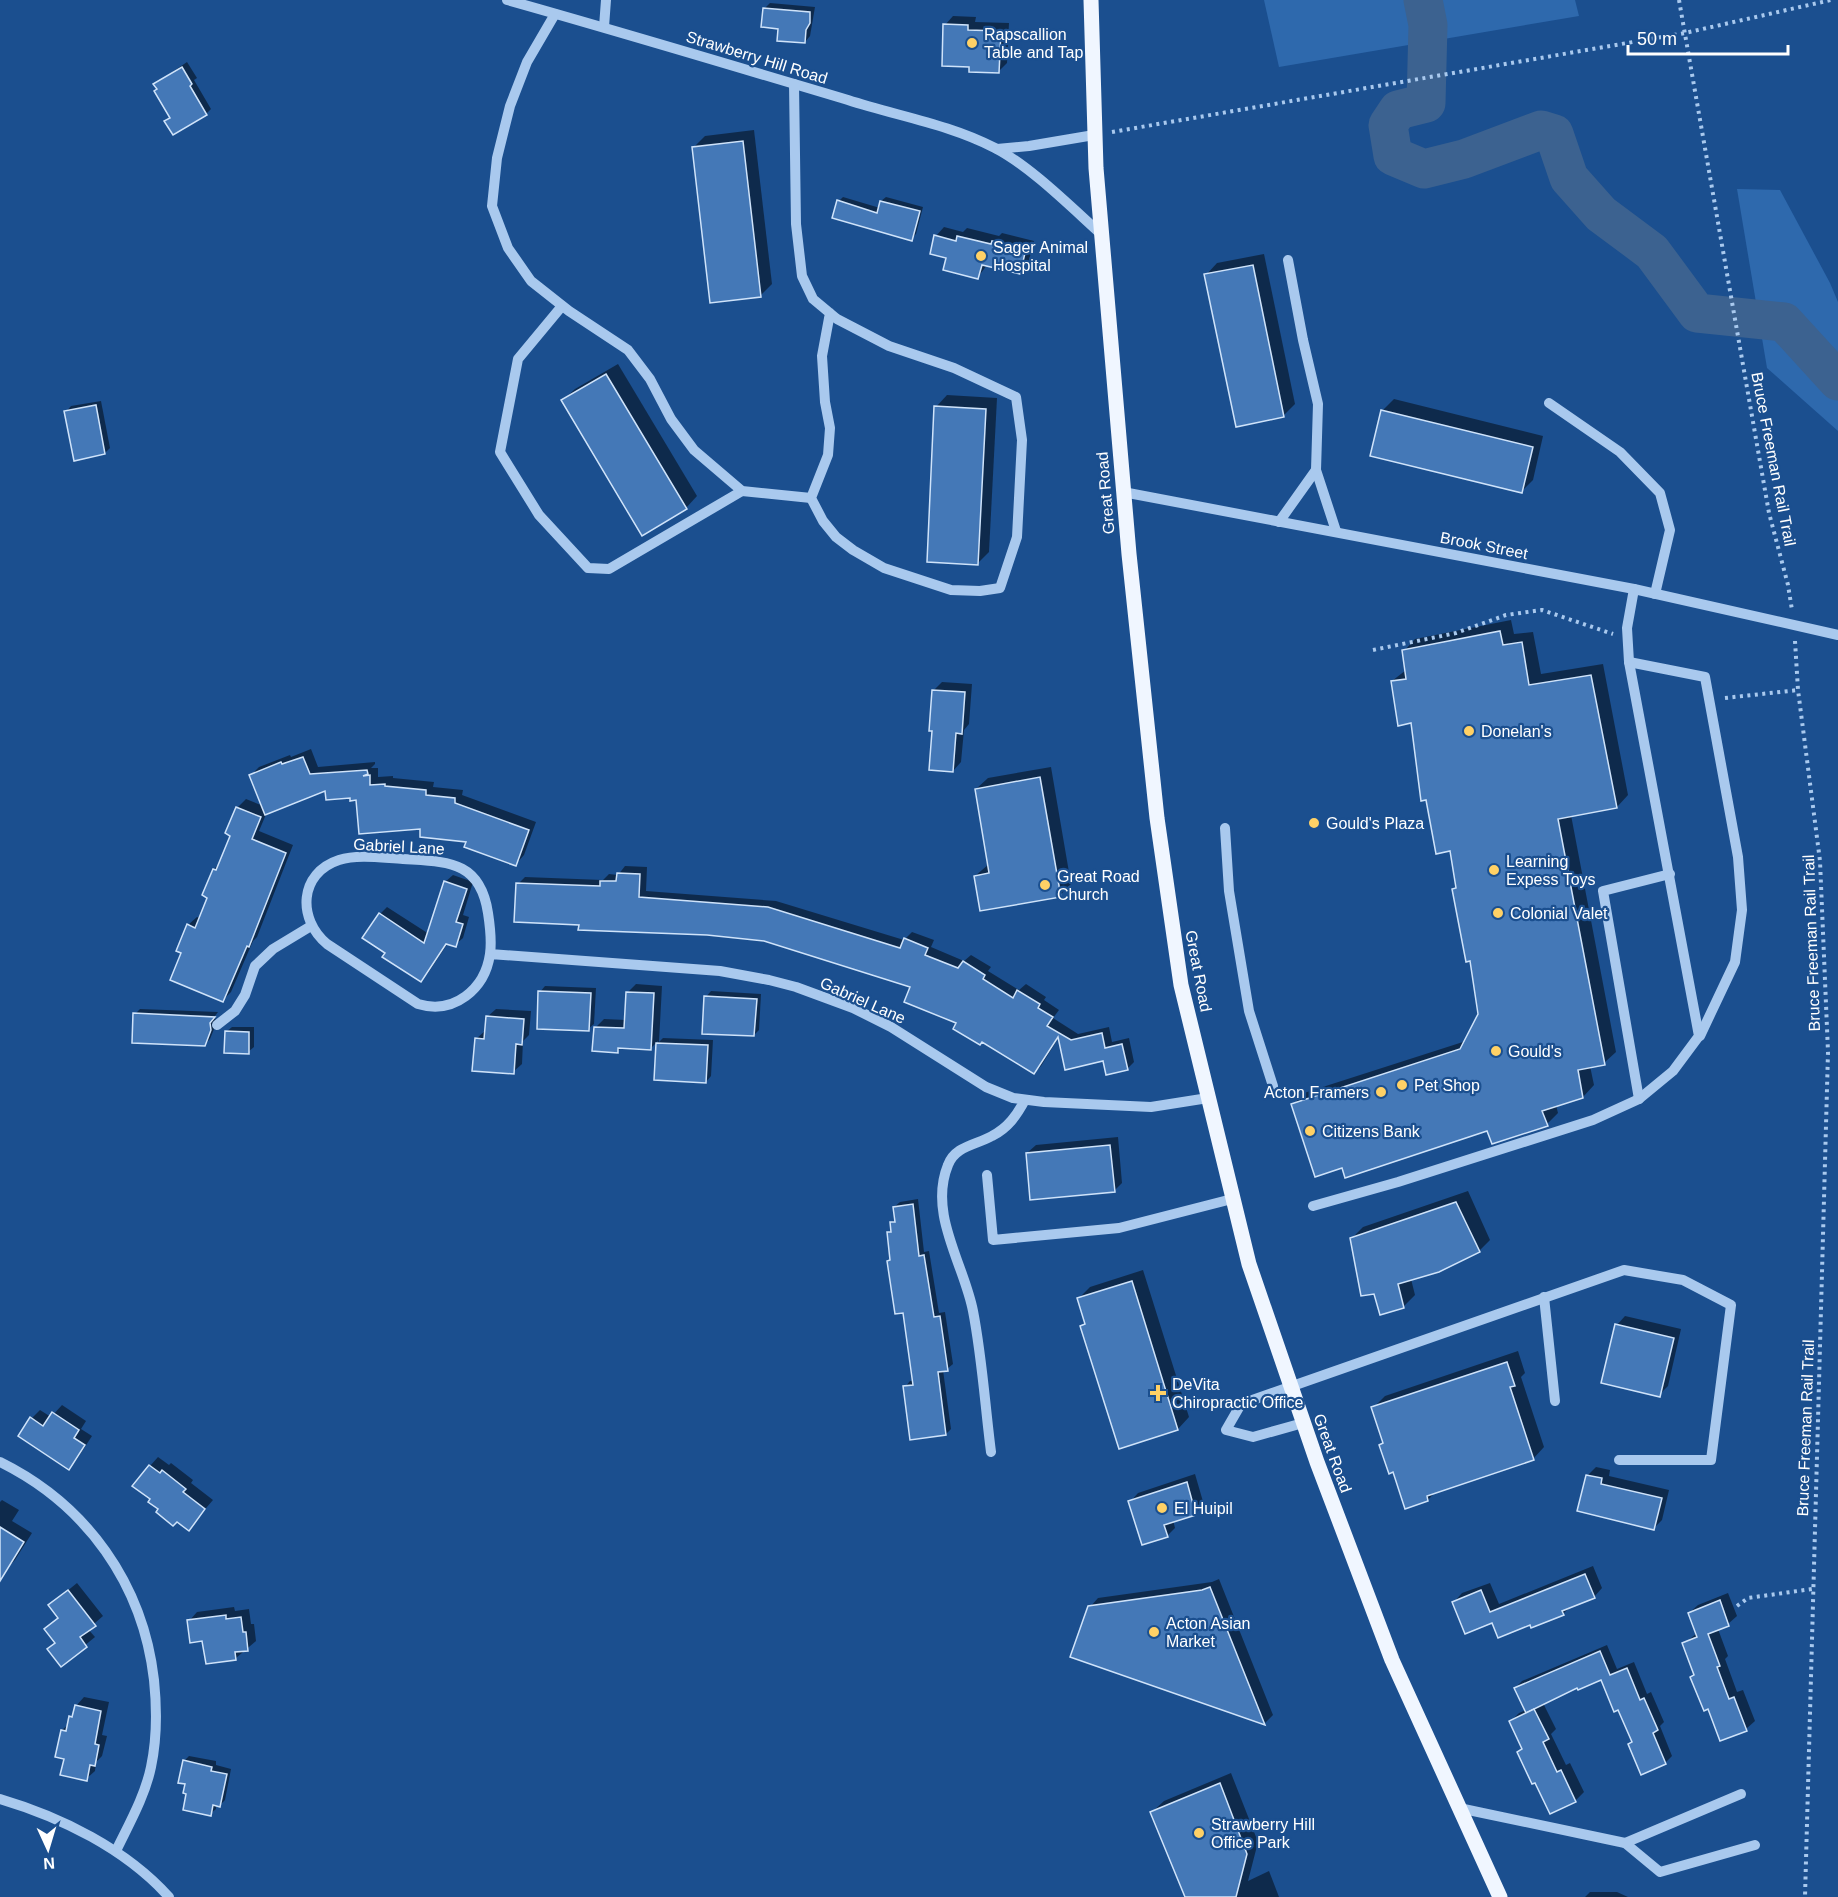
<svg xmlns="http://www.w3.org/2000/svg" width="1838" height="1897" viewBox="0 0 1838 1897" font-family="Arial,sans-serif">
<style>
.green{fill:#2e69ad}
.shadow{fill:#0007}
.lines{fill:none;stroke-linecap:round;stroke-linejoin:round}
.river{stroke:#3c6290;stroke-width:39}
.building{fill:#4478b7;stroke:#cfe3fa;stroke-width:1.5}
.path{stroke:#a9c9ee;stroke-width:4;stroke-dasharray:3 4.5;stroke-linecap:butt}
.minor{stroke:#a9c9ee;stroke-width:10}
.major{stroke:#f0f6ff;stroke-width:15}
.poi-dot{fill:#ffd166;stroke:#1b4f8f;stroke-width:2}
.labels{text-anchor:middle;stroke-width:4.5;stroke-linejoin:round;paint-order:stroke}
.poi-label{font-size:16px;fill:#fff;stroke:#1b4f8f;text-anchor:start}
.street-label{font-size:16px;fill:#fff;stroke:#1b4f8f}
</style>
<rect width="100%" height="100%" fill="#1b4f8f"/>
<g class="green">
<polygon points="1264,0 1575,0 1579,16 1279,67"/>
<polygon points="1737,189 1780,190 1830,283 1838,302 1838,431 1767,368"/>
</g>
<g class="shadow">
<polygon points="770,3 815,7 810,36 805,42 780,27 764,9"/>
<polygon points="953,16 976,17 975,22 1009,23 1007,63 999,71 970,66 945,25"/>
<polygon points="187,62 197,78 194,80 211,109 206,114 166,122 171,116 155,84"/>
<polygon points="754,130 772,284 761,295 693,148 705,136"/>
<polygon points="843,197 880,208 881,201 886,197 923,207 916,234 911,239 839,201"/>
<polygon points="944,227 963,232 967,228 999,236 1002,233 1034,241 1028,264 1019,273 987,265 978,277 948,257 936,236"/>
<polygon points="1264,254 1295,404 1283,416 1206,275 1217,263"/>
<polygon points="618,364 697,496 686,508 563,400 575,389"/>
<polygon points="947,395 997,398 989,552 978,563 936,407"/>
<polygon points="1394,399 1543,436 1533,480 1521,492 1372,455 1383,410"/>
<polygon points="101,401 110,448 105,453 66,412 71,406"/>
<polygon points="1511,620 1514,634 1533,632 1541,674 1603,664 1628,795 1617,807 1571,815 1616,1052 1604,1063 1590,1066 1594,1085 1583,1097 1556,1105 1558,1113 1547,1124 1488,1129 1343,1166 1293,1105 1304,1093 1466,1041 1479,1014 1472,959 1454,889 1457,886 1451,850 1412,722 1392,681 1406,670 1404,651 1415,639"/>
<polygon points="942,682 972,684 969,724 964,730 961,762 953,771 934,690"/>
<polygon points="311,749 318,767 375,762 375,764 371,768 378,768 378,777 393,776 393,778 434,782 433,787 463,790 462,795 536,822 524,855 516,864 468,841 422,828 352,796 326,789 267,812 259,831 293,845 257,937 253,941 231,992 223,1000 183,952 188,925 197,917 200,918 209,897 214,869 221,862 232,835 237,808 246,799 263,806 251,775 259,767 290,755 291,757"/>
<polygon points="1051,767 1071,884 1060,895 975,876 989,864 976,789 988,778"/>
<polygon points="625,866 647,867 646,891 776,901 904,940 912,932 934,940 931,947 964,961 971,955 991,967 988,971 1019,990 1026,984 1046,997 1044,1000 1059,1010 1053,1018 1078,1034 1109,1027 1112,1042 1129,1038 1134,1062 1127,1069 1059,1037 1041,1066 1034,1073 958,1023 912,986 764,940 580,924 518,884 525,877 603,880 609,874 618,875"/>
<polygon points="453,875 473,882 463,915 469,917 463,938 455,945 448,943 428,973 421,980 387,953 380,914 387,907 429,934 445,882"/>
<polygon points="636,984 662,986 659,1042 663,1038 713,1040 711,1076 706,1082 656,1079 658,1041 651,1048 622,1047 618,1051 595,1028 604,1019 626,1020 627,993"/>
<polygon points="545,986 596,988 594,1024 588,1029 540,992"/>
<polygon points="711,991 761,994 759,1030 754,1035 706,997"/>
<polygon points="140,1009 218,1012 215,1016 216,1024 210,1039 204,1045 135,1014"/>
<polygon points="496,1009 531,1011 529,1035 523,1041 522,1064 513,1072 476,1039 486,1030 487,1017"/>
<polygon points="232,1027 254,1027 254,1047 248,1052 226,1032"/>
<polygon points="1118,1137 1122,1183 1114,1191 1027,1153 1036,1145"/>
<polygon points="1468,1191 1490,1240 1479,1251 1411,1279 1415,1295 1403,1307 1375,1292 1352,1238 1363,1227"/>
<polygon points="918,1199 924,1252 929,1251 939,1313 945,1312 953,1364 947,1369 943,1370 951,1429 946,1434 905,1387 910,1381 914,1381 904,1311 888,1261 891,1258 888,1233 892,1229 892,1223 896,1219 894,1207 900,1202"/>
<polygon points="1143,1270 1189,1417 1178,1429 1082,1326 1086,1323 1078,1299 1090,1287"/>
<polygon points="1625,1316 1681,1329 1668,1386 1659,1395 1617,1325"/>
<polygon points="1518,1351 1525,1373 1521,1377 1544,1447 1533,1459 1436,1491 1428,1500 1381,1445 1384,1441 1373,1408 1385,1396"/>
<polygon points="62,1405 86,1421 81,1429 92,1436 77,1459 69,1468 32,1418 40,1410 51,1417"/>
<polygon points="158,1457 169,1465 171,1463 193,1480 191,1483 213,1500 188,1529 160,1509 152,1499 150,1466"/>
<polygon points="1596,1467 1610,1470 1609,1476 1669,1490 1662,1520 1654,1528 1588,1475"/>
<polygon points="1195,1474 1204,1505 1196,1513 1173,1520 1175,1528 1167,1536 1130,1502 1138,1493"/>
<polygon points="2,1500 19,1510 12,1521 32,1533 15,1560 7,1568 0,1571 0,1502"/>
<polygon points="1593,1566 1602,1588 1594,1597 1571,1606 1563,1614 1531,1623 1492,1621 1454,1602 1462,1593 1490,1583 1499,1604"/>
<polygon points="1219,1579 1273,1715 1265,1723 1072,1656 1090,1607 1098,1598 1212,1582"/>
<polygon points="77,1583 103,1616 88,1629 95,1637 61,1665 56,1643 59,1617 50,1605"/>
<polygon points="1728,1593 1737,1616 1728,1624 1718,1629 1728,1656 1725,1659 1737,1692 1743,1690 1755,1721 1746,1729 1696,1674 1684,1644 1697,1633 1689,1613 1698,1605"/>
<polygon points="234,1607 235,1611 249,1609 251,1624 254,1624 256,1641 236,1658 204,1639 189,1621 197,1612"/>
<polygon points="1607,1645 1617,1669 1634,1662 1647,1694 1651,1692 1664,1722 1660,1726 1672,1756 1665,1763 1630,1744 1633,1741 1619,1708 1601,1678 1578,1686 1543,1703 1556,1729 1551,1734 1566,1765 1570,1763 1584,1792 1575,1801 1519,1752 1523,1748 1511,1721 1519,1713 1526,1710 1515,1688 1522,1681"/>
<polygon points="84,1697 109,1702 102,1735 107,1736 102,1756 96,1762 95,1771 86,1779 66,1757 62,1730 69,1724 76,1706"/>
<polygon points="189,1756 216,1761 216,1765 231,1769 225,1800 220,1805 216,1805 216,1809 210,1814 188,1792 184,1761"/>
<polygon points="1231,1773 1258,1842 1248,1881 1269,1871 1279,1897 1187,1897 1152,1812 1164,1801"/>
<polygon points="1590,1892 1617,1892 1628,1897 1579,1897 1585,1897"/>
</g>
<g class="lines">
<polyline class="river" points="1423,0 1428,25 1426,103 1398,110 1388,125 1393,156 1424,169 1464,159 1541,130 1554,134 1569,178 1601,214 1652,252 1697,313 1784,322 1838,381"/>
</g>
<g class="building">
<polygon points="763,8 810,12 810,23 806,30 805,43 777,41 778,29 761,27"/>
<polygon points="943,24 968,25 968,30 1001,31 999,73 969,72 969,67 942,66"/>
<polygon points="182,67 192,84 190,86 207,115 173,135 164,121 170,118 154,91 157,89 153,84"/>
<polygon points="743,141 761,297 710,303 692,147"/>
<polygon points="837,200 877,213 880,201 920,211 912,241 832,218"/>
<polygon points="934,235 956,241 957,236 991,244 992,241 1026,249 1020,274 982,265 978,279 943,270 946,258 930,254"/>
<polygon points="1253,265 1284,417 1236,427 1204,274"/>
<polygon points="606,374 687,509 642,536 561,400"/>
<polygon points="96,405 105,454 74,461 64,411"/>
<polygon points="934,406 986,409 978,565 927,562"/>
<polygon points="1381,410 1533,447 1522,493 1370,456"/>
<polygon points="1500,631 1503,645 1522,642 1529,685 1591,675 1617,808 1558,819 1605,1065 1578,1070 1583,1098 1542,1111 1548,1126 1492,1144 1487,1131 1345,1178 1342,1168 1315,1177 1291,1104 1460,1049 1478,1014 1470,961 1466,962 1452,889 1456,888 1450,851 1436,854 1426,800 1421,801 1411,723 1398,726 1391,681 1406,679 1402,650"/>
<polygon points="932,690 965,692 962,734 956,733 953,772 929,770 932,731 929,731"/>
<polygon points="303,757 310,774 367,770 368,774 363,776 370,775 370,785 385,784 385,786 426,790 426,795 455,798 455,803 529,830 516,866 464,847 466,842 420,837 420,829 359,834 356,800 350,801 350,798 326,800 325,791 265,815 249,775 281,762 282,764"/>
<polygon points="1040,777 1061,897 980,911 974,876 989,873 975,789"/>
<polygon points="236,807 261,817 252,839 286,853 249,947 247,946 223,1002 170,980 181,953 176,951 187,924 195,928 207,898 202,895 213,869 216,870 230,836 225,833"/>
<polygon points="617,873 640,874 639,897 768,907 900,948 904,938 928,948 925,955 958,968 963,961 985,975 983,979 1013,998 1017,990 1040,1004 1038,1008 1053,1017 1047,1026 1071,1040 1102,1033 1105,1048 1122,1044 1128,1070 1106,1075 1103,1061 1065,1070 1058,1037 1034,1074 982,1042 980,1045 953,1029 956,1023 904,1002 910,987 764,941 707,935 578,930 579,925 514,922 516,883 600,886 600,881 616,881"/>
<polygon points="444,881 467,889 456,922 463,924 456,947 446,944 421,982 382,957 385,953 362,938 379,913 424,943"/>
<polygon points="538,991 591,993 589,1031 537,1029"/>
<polygon points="626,992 654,993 651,1050 618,1048 618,1053 592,1051 594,1027 624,1028"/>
<polygon points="704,996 757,999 754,1036 702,1034"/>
<polygon points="133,1013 215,1017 210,1023 211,1030 205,1046 132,1043"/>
<polygon points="486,1016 524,1019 522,1045 516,1044 514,1074 472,1071 475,1038 484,1039"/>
<polygon points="225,1031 249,1032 249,1054 224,1053"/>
<polygon points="656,1043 708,1045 706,1083 654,1080"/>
<polygon points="1110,1145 1115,1192 1030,1200 1026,1153"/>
<polygon points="1456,1202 1480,1252 1439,1272 1398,1284 1404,1308 1380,1315 1374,1294 1361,1296 1350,1238"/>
<polygon points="913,1204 919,1256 924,1255 934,1317 940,1316 948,1371 938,1372 946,1435 910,1440 903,1386 913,1385 903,1313 895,1314 887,1261 890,1260 887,1232 891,1232 890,1222 895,1222 893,1207"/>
<polygon points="1132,1281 1178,1430 1119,1449 1080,1326 1085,1324 1077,1298"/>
<polygon points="1615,1324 1674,1338 1660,1397 1601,1383"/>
<polygon points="1507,1362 1515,1386 1510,1387 1534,1460 1427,1496 1428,1501 1405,1509 1393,1472 1389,1474 1379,1445 1383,1443 1371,1407"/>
<polygon points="52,1412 79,1430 74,1438 85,1445 69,1470 18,1436 30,1417 43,1426"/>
<polygon points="149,1465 160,1473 162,1470 186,1489 183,1492 205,1509 189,1531 177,1522 173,1526 156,1512 158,1509 148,1502 150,1499 132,1486"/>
<polygon points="1586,1475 1602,1478 1601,1484 1662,1498 1654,1530 1577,1511"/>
<polygon points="1187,1482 1196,1515 1164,1525 1168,1537 1142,1545 1128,1501"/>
<polygon points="0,1527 24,1542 0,1581"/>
<polygon points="1585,1574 1595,1598 1562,1611 1564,1615 1531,1628 1530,1625 1498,1638 1492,1623 1465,1634 1452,1602 1481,1590 1490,1612"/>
<polygon points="1210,1587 1265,1725 1070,1657 1088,1606 1202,1590"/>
<polygon points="68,1590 96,1626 80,1637 87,1647 61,1667 47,1649 55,1643 44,1629 58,1618 48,1605"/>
<polygon points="1720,1600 1729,1626 1708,1634 1720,1666 1717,1667 1729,1699 1734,1697 1747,1731 1720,1741 1708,1709 1704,1711 1690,1677 1694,1675 1682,1643 1697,1637 1688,1613"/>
<polygon points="226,1615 226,1619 241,1617 243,1632 246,1632 248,1651 235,1652 236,1660 206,1664 202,1641 190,1643 187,1620"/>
<polygon points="1600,1651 1610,1675 1627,1668 1640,1700 1644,1698 1658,1730 1653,1733 1666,1764 1641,1775 1628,1744 1632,1742 1618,1710 1614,1712 1601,1680 1578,1690 1577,1688 1526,1713 1514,1688"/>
<polygon points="75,1705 101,1711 95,1744 99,1745 95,1766 90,1765 87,1781 60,1775 64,1759 55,1757 61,1730 66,1731 69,1716 72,1717"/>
<polygon points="1534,1709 1549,1739 1543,1742 1557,1772 1561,1770 1576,1802 1550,1814 1535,1783 1532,1784 1517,1752 1522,1749 1509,1721"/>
<polygon points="183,1760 212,1767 211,1771 227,1774 220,1807 213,1805 211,1816 183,1810 186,1794 183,1793 185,1784 178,1783"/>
<polygon points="1220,1783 1247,1854 1236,1897 1185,1897 1150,1812"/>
</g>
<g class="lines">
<g class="path">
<polyline points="1679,0 1769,513 1788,585 1792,610"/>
<polyline points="1112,132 1685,33 1831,0"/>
<polyline points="1795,641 1798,690 1820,861 1828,1052 1805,1897"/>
<polyline points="1373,650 1456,633 1506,615 1542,610 1613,634"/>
<polyline points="1725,698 1798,690"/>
<polyline points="1737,1606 1748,1598 1812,1589"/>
</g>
<g class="minor">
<path d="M507,0C621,32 734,66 848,100C897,116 949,124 995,148C1030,166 1071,207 1101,234"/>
<polyline points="555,14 527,62 510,106 497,158 492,206 508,248 531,281 569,311 628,350 650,379 671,419 694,450 742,491 811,498"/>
<polyline points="604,27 606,0"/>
<polyline points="794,84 796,224 802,276 813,299 837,319 889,346 954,368 1016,397 1022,440 1017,537 1000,588 980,591 951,590 884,568 853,550 836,537 823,521 811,498 828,455 830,428 825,402 822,356 830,313"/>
<polyline points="997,149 1029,146 1094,135"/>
<polyline points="1288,260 1303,340 1318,404 1316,470 1336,531"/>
<polyline points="562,306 518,359 500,452 539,515 588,568 609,569 742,491"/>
<polyline points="1549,403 1620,452 1660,493 1670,530 1655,594"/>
<polyline points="1123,492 1634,589 1838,635"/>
<polyline points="1279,522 1316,470"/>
<polyline points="1629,662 1705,677 1738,857 1742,910 1735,962 1700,1036"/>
<polyline points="1225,828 1229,891 1249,1011 1273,1086"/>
<path d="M490,954C485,989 454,1015 418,1004L327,944C297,919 299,873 339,860C358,854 383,858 403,859C447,862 480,860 488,913C490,926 492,940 490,954L720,971L769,980L796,987L853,1008L891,1027L986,1087L1013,1098L1044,1102L1151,1107L1208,1098"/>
<polyline points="217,1025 235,1011 245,995 255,966 273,949 311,926"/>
<polyline points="1639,1099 1603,891 1670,874"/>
<polyline points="987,1175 993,1240 1119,1228 1232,1199"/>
<polyline points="1313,1206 1398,1182 1593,1120 1639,1099 1673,1071 1699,1036 1629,662 1627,628 1634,589"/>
<polyline points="1544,1297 1555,1401"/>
<polyline points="1303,1423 1253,1437 1226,1430 1241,1404 1624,1270 1683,1280 1731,1305 1711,1460 1619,1460"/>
<path d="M991,1452C985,1405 982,1357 973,1311C964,1264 928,1214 948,1165C955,1146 976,1145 992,1136C1008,1128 1017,1115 1025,1100"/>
<path d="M0,1462C87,1505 143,1584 154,1680C157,1709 157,1739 151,1767C145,1796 129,1824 116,1851"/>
<path d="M0,1799C61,1817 126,1849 169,1897"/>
<polyline points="1459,1808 1625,1843 1660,1872 1755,1845"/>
<polyline points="1625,1843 1741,1794"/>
</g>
<polyline class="major" points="1091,0 1096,168 1129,554 1157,818 1181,985 1249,1264 1317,1462 1392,1660 1500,1897"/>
</g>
<g class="poi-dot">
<circle cx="972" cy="43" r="6"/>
<circle cx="981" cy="256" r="6"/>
<circle cx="1469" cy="731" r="6"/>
<circle cx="1314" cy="823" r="6"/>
<circle cx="1494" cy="870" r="6"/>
<circle cx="1045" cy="885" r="6"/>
<circle cx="1498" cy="913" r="6"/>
<circle cx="1496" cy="1051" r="6"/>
<circle cx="1402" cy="1085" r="6"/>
<circle cx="1381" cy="1092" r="6"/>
<circle cx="1310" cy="1131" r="6"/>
<path d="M1155 1384h6v6h6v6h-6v6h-6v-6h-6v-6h6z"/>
<circle cx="1162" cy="1508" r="6"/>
<circle cx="1154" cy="1632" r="6"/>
<circle cx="1199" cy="1833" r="6"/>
</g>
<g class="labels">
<g class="poi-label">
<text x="984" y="40">Rapscallion<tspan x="984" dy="18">Table and Tap</tspan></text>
<text x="993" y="253">Sager Animal<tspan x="993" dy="18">Hospital</tspan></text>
<text x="1481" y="737">Donelan's</text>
<text x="1326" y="829">Gould's Plaza</text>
<text x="1506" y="867">Learning<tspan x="1506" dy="18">Expess Toys</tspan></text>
<text x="1057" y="882">Great Road<tspan x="1057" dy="18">Church</tspan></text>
<text x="1510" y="919">Colonial Valet</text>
<text x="1508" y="1057">Gould's</text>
<text x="1414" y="1091">Pet Shop</text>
<text x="1369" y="1098" text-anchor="end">Acton Framers</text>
<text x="1322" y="1137">Citizens Bank</text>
<text x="1172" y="1390">DeVita<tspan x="1172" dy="18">Chiropractic Office</tspan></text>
<text x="1174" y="1514">El Huipil</text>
<text x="1166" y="1629">Acton Asian<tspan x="1166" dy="18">Market</tspan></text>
<text x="1211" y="1830">Strawberry Hill<tspan x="1211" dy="18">Office Park</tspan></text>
</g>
<g class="street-label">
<text transform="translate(757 57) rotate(17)" y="6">Strawberry Hill Road</text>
<text transform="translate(1774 459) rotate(79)" y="6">Bruce Freeman Rail Trail</text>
<text transform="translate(1105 493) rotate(-95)" y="6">Great Road</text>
<text transform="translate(1484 545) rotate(11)" y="6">Brook Street</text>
<text transform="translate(399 846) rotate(3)" y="6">Gabriel Lane</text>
<text transform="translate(1811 943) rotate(-92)" y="6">Bruce Freeman Rail Trail</text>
<text transform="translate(1199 971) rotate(79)" y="6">Great Road</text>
<text transform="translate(863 1000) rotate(24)" y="6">Gabriel Lane</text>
<text transform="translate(1805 1428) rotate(-88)" y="6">Bruce Freeman Rail Trail</text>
<text transform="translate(1333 1453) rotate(70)" y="6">Great Road</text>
</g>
</g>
<g transform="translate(48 1849) rotate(176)" stroke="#1b4f8f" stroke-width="4.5" paint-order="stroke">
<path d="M0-4.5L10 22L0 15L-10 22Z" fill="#ffffff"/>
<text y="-9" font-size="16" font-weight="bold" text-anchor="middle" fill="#ffffff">N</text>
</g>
<path d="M1628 45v9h160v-9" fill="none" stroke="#ffffff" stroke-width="3"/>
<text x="1637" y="45" font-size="18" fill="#ffffff" stroke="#1b4f8f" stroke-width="4.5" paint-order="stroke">50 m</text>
</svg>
